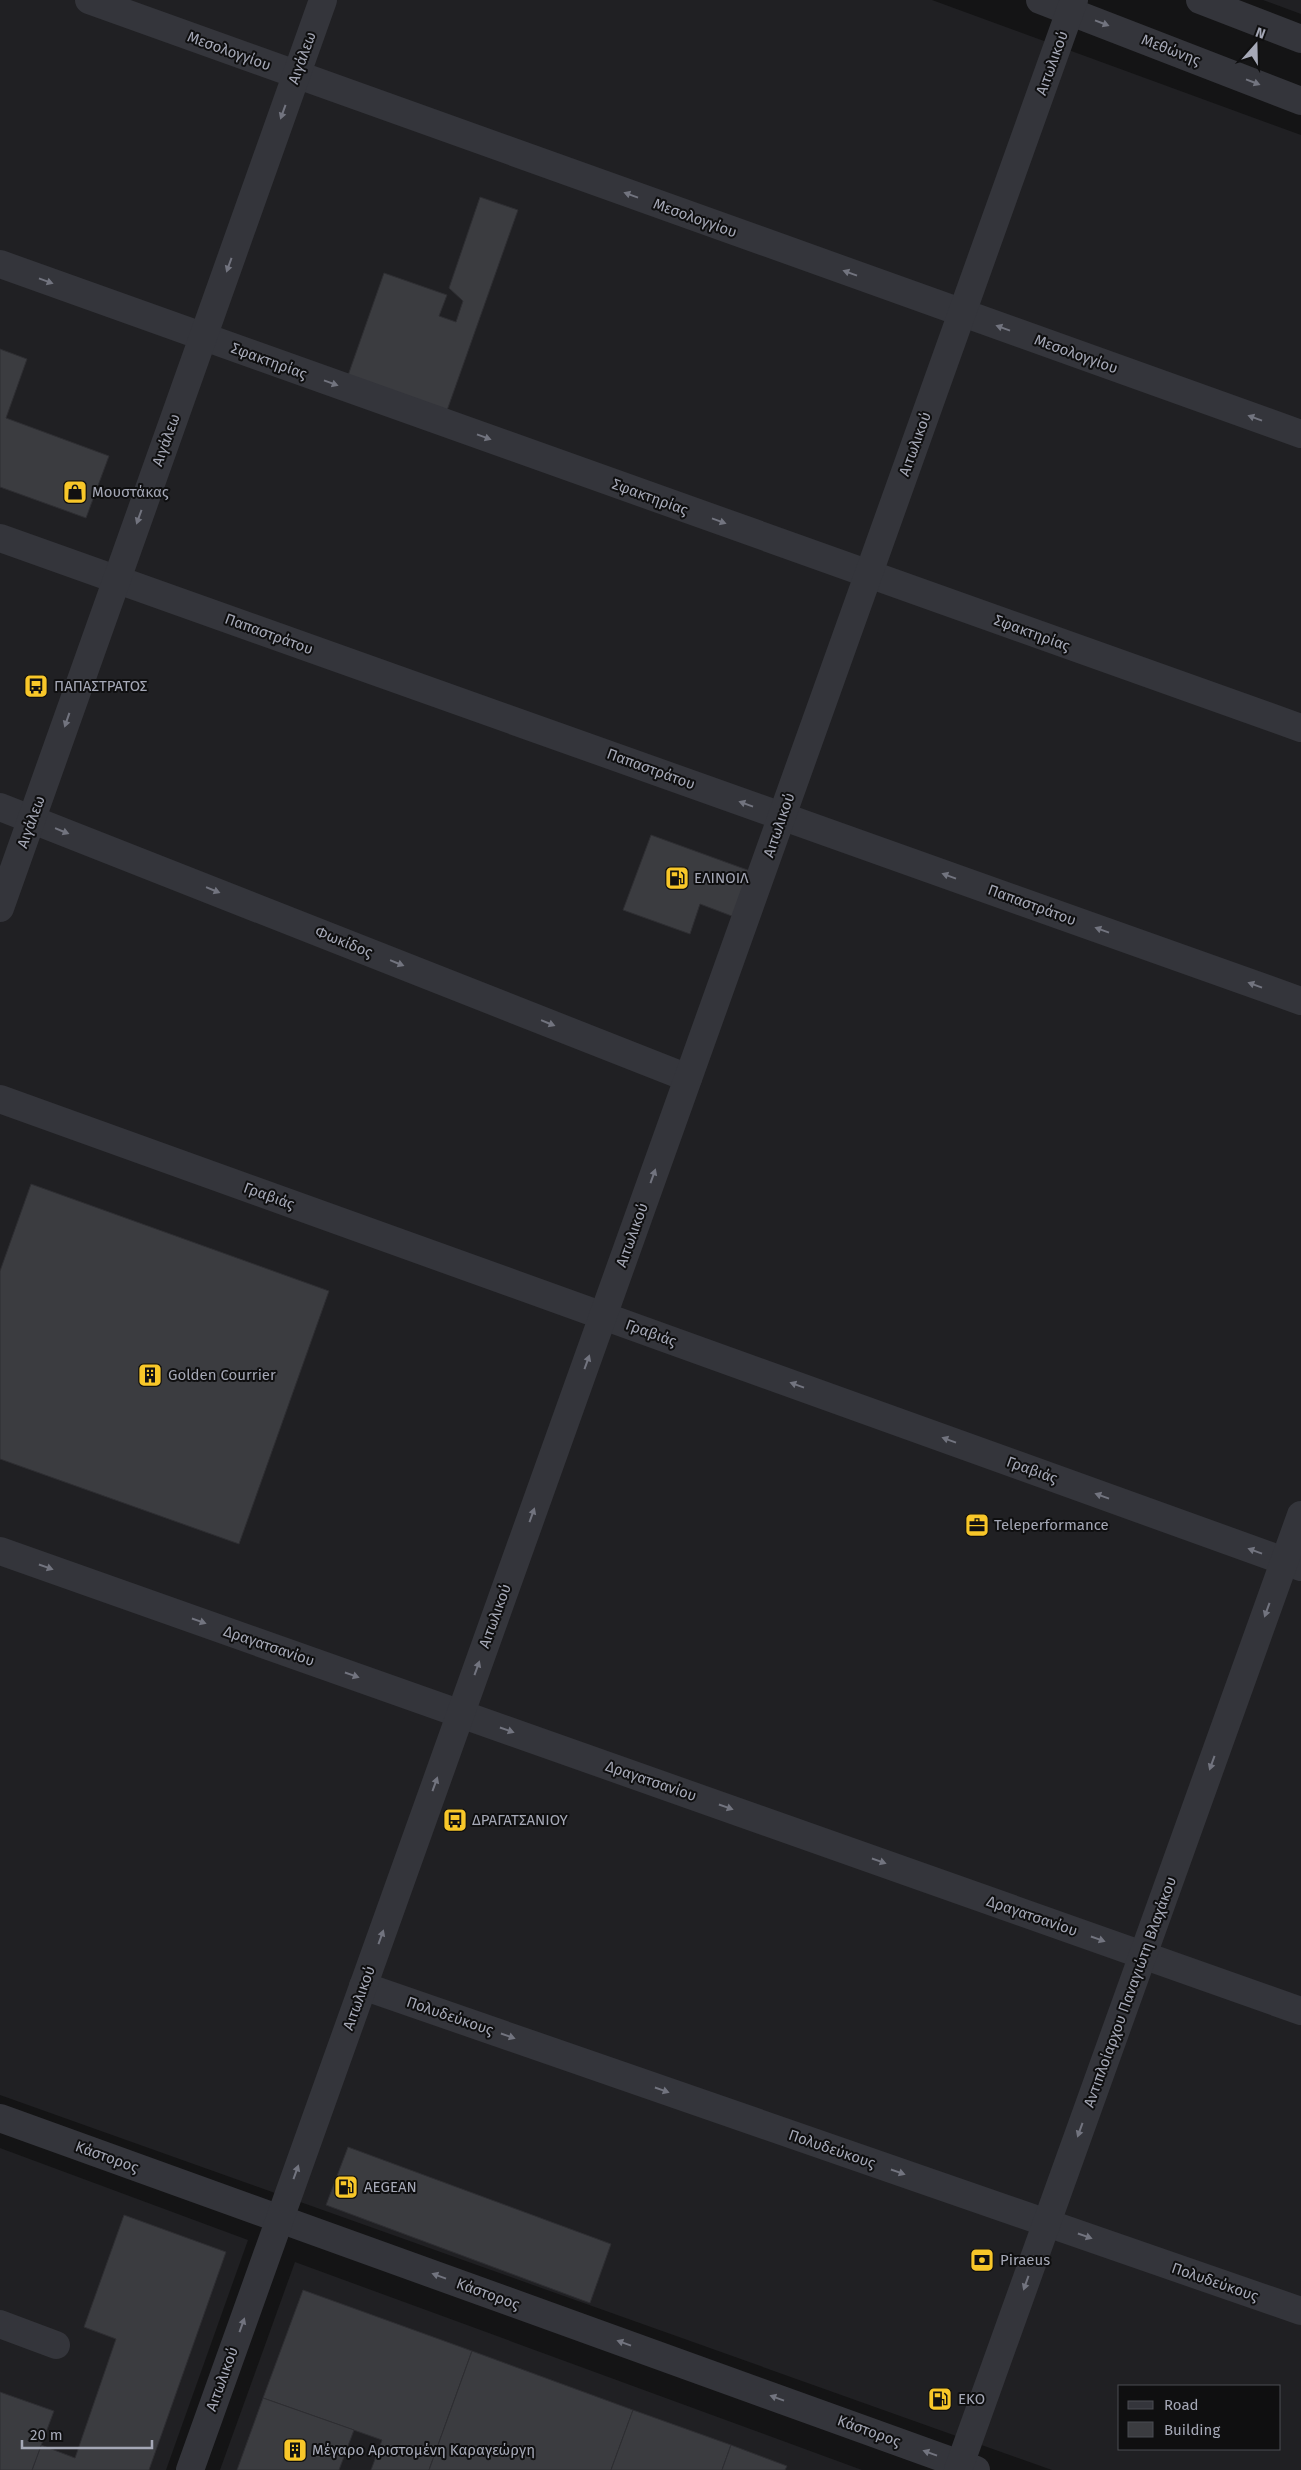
<svg xmlns="http://www.w3.org/2000/svg" width="1301" height="2470" viewBox="0 0 1301 2470" font-family="'Fira Sans',sans-serif">
<style>
.built{fill:#202023;fill-rule:evenodd}
.building{fill:#3b3c40;stroke:#2e2e32}
.lines{fill:none;stroke-linecap:round;stroke-linejoin:round}
.minor{stroke:#34353b;stroke-width:28}
.oneway{fill:#72747f}
.labels{text-anchor:middle;stroke-width:4;stroke-linejoin:round;paint-order:stroke}
.street-label{font-size:15px;fill:#a5a8b6;stroke:#0f0f10}
.poi-label{font-size:15px;fill:#a5a8b6;stroke:#0f0f10;text-anchor:start}
</style>
<rect width="100%" height="100%" fill="#141415"/>
<g class="built">
<path d="M0,0H932L1301,135V2470H1052L0,2095ZM1120,2386H1280V2449H1120Z"/>
<polygon points="1263,0 1301,0 1301,14"/>
<polygon points="0,2148 248,2240 166,2470 0,2470"/>
<polygon points="295,2262 862,2470 220,2470"/>
</g>
<g class="building">
<polygon points="480,197 518,210 444,419 345,384 384,273 447,295 439,316 456,322 463,301 449,288"/>
<polygon points="0,349 27,359 6,418 109,456 86,518 0,487"/>
<polygon points="651,835 753,872 737,918 700,904 690,934 623,910"/>
<polygon points="31,1184 329,1291 239,1544 0,1459 0,1271"/>
<polygon points="348,2147 611,2244 590,2303 326,2205"/>
<polygon points="124,2215 226,2252 149,2470 32,2470 41,2445 75,2458 116,2339 84,2327"/>
<polygon points="303,2290 472,2351 429,2470 371,2470 382,2440 263,2398"/>
<polygon points="472,2351 633,2410 611,2470 429,2470"/>
<polygon points="0,2392 54,2411 32,2470 0,2470"/>
<polygon points="263,2398 354,2430 339,2470 237,2470"/>
<polygon points="633,2410 731,2445 722,2470 611,2470"/>
<polygon points="731,2445 787,2466 785,2470 722,2470"/>
</g>
<g class="lines">
<g class="minor">
<polyline points="89,0 1301,434"/>
<polyline points="1040,0 1301,101"/>
<polyline points="1200,0 1301,39"/>
<polyline points="0,264 1301,728"/>
<polyline points="0,538 1301,1001"/>
<polyline points="0,807 688,1078"/>
<polyline points="0,908 323,0"/>
<polyline points="0,1099 1301,1567"/>
<polyline points="0,1551 1301,2011"/>
<polyline points="363,1986 1301,2311"/>
<polyline points="0,2118 976,2470"/>
<polyline points="0,2324 56,2345"/>
<polyline points="190,2470 1074,0"/>
<polyline points="958,2470 1301,1515"/>
</g>
</g>
<defs><path id="oneway-solid" d="M-6-.8H1V-3.2L6.5 0L1 3.2V.8H-6Z" transform="scale(1.25)"/></defs>
<g class="oneway">
<use href="#oneway-solid" transform="translate(1102 23) rotate(21)"/>
<use href="#oneway-solid" transform="translate(1253 82) rotate(21)"/>
<use href="#oneway-solid" transform="translate(283 112) rotate(110)"/>
<use href="#oneway-solid" transform="translate(631 195) rotate(-160)"/>
<use href="#oneway-solid" transform="translate(229 265) rotate(110)"/>
<use href="#oneway-solid" transform="translate(850 273) rotate(-160)"/>
<use href="#oneway-solid" transform="translate(46 281) rotate(20)"/>
<use href="#oneway-solid" transform="translate(1003 328) rotate(-160)"/>
<use href="#oneway-solid" transform="translate(331 383) rotate(20)"/>
<use href="#oneway-solid" transform="translate(1255 418) rotate(-160)"/>
<use href="#oneway-solid" transform="translate(484 437) rotate(20)"/>
<use href="#oneway-solid" transform="translate(139 517) rotate(110)"/>
<use href="#oneway-solid" transform="translate(719 521) rotate(20)"/>
<use href="#oneway-solid" transform="translate(67 720) rotate(109)"/>
<use href="#oneway-solid" transform="translate(746 804) rotate(-160)"/>
<use href="#oneway-solid" transform="translate(62 831) rotate(22)"/>
<use href="#oneway-solid" transform="translate(949 876) rotate(-160)"/>
<use href="#oneway-solid" transform="translate(213 890) rotate(22)"/>
<use href="#oneway-solid" transform="translate(1102 930) rotate(-160)"/>
<use href="#oneway-solid" transform="translate(397 963) rotate(22)"/>
<use href="#oneway-solid" transform="translate(1255 985) rotate(-160)"/>
<use href="#oneway-solid" transform="translate(548 1023) rotate(22)"/>
<use href="#oneway-solid" transform="translate(653 1176) rotate(-70)"/>
<use href="#oneway-solid" transform="translate(587 1362) rotate(-70)"/>
<use href="#oneway-solid" transform="translate(797 1385) rotate(-160)"/>
<use href="#oneway-solid" transform="translate(949 1440) rotate(-160)"/>
<use href="#oneway-solid" transform="translate(1102 1496) rotate(-160)"/>
<use href="#oneway-solid" transform="translate(532 1515) rotate(-70)"/>
<use href="#oneway-solid" transform="translate(1255 1551) rotate(-160)"/>
<use href="#oneway-solid" transform="translate(46 1567) rotate(19)"/>
<use href="#oneway-solid" transform="translate(1267 1610) rotate(110)"/>
<use href="#oneway-solid" transform="translate(199 1621) rotate(19)"/>
<use href="#oneway-solid" transform="translate(477 1668) rotate(-70)"/>
<use href="#oneway-solid" transform="translate(352 1675) rotate(19)"/>
<use href="#oneway-solid" transform="translate(507 1730) rotate(19)"/>
<use href="#oneway-solid" transform="translate(1212 1763) rotate(110)"/>
<use href="#oneway-solid" transform="translate(435 1784) rotate(-70)"/>
<use href="#oneway-solid" transform="translate(726 1807) rotate(19)"/>
<use href="#oneway-solid" transform="translate(879 1861) rotate(19)"/>
<use href="#oneway-solid" transform="translate(381 1937) rotate(-70)"/>
<use href="#oneway-solid" transform="translate(1098 1939) rotate(19)"/>
<use href="#oneway-solid" transform="translate(508 2036) rotate(19)"/>
<use href="#oneway-solid" transform="translate(662 2090) rotate(19)"/>
<use href="#oneway-solid" transform="translate(1080 2130) rotate(110)"/>
<use href="#oneway-solid" transform="translate(296 2172) rotate(-70)"/>
<use href="#oneway-solid" transform="translate(898 2172) rotate(19)"/>
<use href="#oneway-solid" transform="translate(1085 2236) rotate(19)"/>
<use href="#oneway-solid" transform="translate(439 2276) rotate(-160)"/>
<use href="#oneway-solid" transform="translate(1026 2283) rotate(110)"/>
<use href="#oneway-solid" transform="translate(242 2325) rotate(-70)"/>
<use href="#oneway-solid" transform="translate(624 2343) rotate(-160)"/>
<use href="#oneway-solid" transform="translate(777 2398) rotate(-160)"/>
<use href="#oneway-solid" transform="translate(930 2453) rotate(-160)"/>
</g>
<defs>
<g id="shop-square" transform="scale(1.25)"><rect x="-9" y="-9" width="18" height="18" rx="4" fill="#f8c729" stroke="#0f0f10"/><path d="M-5-2.5h2.3a2.7 3.5 0 0 1 5.4 0H5L5.5 6h-11ZM-1.5-2.5h3a1.5 2.3 0 0 0-3 0Z" fill="#111"/></g>
<g id="bus-square" transform="scale(1.25)"><rect x="-9" y="-9" width="18" height="18" rx="4" fill="#f8c729" stroke="#0f0f10"/><path d="M-5-6H5V4H4V6H2V4H-2V6H-4V4H-5ZM-3.5-4V0h7V-4ZM-3.5 1.2v1.5H-2V1.2ZM2 1.2v1.5H3.5V1.2Z" fill="#111"/></g>
<g id="fuel-square" transform="scale(1.25)"><rect x="-9" y="-9" width="18" height="18" rx="4" fill="#f8c729" stroke="#0f0f10"/><path d="M-5.5-6h7V0h2V4h1.3V-2.5L3-4.5l.8-.8L6-3V5H2.5V1h-1V6h-7ZM-4.2-4.7v3.2H.2V-4.7Z" fill="#111"/></g>
<g id="building-square" transform="scale(1.25)"><rect x="-9" y="-9" width="18" height="18" rx="4" fill="#f8c729" stroke="#0f0f10"/><path d="M-4-6H4V6H1V3H-1V6H-4ZM-2.5-4.3h1.7v1.8h-1.7ZM.8-4.3h1.7v1.8H.8ZM-2.5-1h1.7V.8h-1.7ZM.8-1h1.7V.8H.8Z" fill="#111"/></g>
<g id="office-square" transform="scale(1.25)"><rect x="-9" y="-9" width="18" height="18" rx="4" fill="#f8c729" stroke="#0f0f10"/><path d="M-6-3h4V-5.5h4V-3h4V5H-6ZM-1-4.5V-3h2v-1.5ZM-6 0V1H6V0Z" fill="#111"/></g>
<g id="bank-square" transform="scale(1.25)"><rect x="-9" y="-9" width="18" height="18" rx="4" fill="#f8c729" stroke="#0f0f10"/><path d="M-6-4H6V4H-6ZM0-2.3a2.3 2.3 0 1 0 0 4.6a2.3 2.3 0 1 0 0-4.6Z" fill="#111"/></g>
</defs>
<g fill-rule="evenodd">
<use href="#shop-square" x="75" y="492"/>
<use href="#bus-square" x="36" y="686"/>
<use href="#fuel-square" x="677" y="878"/>
<use href="#building-square" x="150" y="1375"/>
<use href="#office-square" x="977" y="1525"/>
<use href="#bus-square" x="455" y="1820"/>
<use href="#fuel-square" x="346" y="2187"/>
<use href="#bank-square" x="982" y="2260"/>
<use href="#fuel-square" x="940" y="2399"/>
<use href="#building-square" x="295" y="2450"/>
</g>
<g class="labels">
<g class="street-label">
<text transform="translate(1171 50) rotate(21)" y="5">Μεθώνης</text>
<text transform="translate(229 51) rotate(20)" y="5">Μεσολογγίου</text>
<text transform="translate(302 58) rotate(-70)" y="5">Αιγάλεω</text>
<text transform="translate(1052 63) rotate(-70)" y="5">Αιτωλικού</text>
<text transform="translate(695 218) rotate(20)" y="5">Μεσολογγίου</text>
<text transform="translate(1076 354) rotate(20)" y="5">Μεσολογγίου</text>
<text transform="translate(269 361) rotate(20)" y="5">Σφακτηρίας</text>
<text transform="translate(166 440) rotate(-70)" y="5">Αιγάλεω</text>
<text transform="translate(915 444) rotate(-70)" y="5">Αιτωλικού</text>
<text transform="translate(650 497) rotate(20)" y="5">Σφακτηρίας</text>
<text transform="translate(1032 633) rotate(20)" y="5">Σφακτηρίας</text>
<text transform="translate(269 634) rotate(20)" y="5">Παπαστράτου</text>
<text transform="translate(651 769) rotate(20)" y="5">Παπαστράτου</text>
<text transform="translate(31 822) rotate(-70)" y="5">Αιγάλεω</text>
<text transform="translate(779 825) rotate(-71)" y="5">Αιτωλικού</text>
<text transform="translate(1032 905) rotate(20)" y="5">Παπαστράτου</text>
<text transform="translate(344 942) rotate(22)" y="5">Φωκίδος</text>
<text transform="translate(269 1196) rotate(20)" y="5">Γραβιάς</text>
<text transform="translate(632 1235) rotate(-70)" y="5">Αιτωλικού</text>
<text transform="translate(651 1333) rotate(20)" y="5">Γραβιάς</text>
<text transform="translate(1032 1470) rotate(20)" y="5">Γραβιάς</text>
<text transform="translate(495 1616) rotate(-70)" y="5">Αιτωλικού</text>
<text transform="translate(269 1646) rotate(19)" y="5">Δραγατσανίου</text>
<text transform="translate(651 1781) rotate(19)" y="5">Δραγατσανίου</text>
<text transform="translate(1032 1916) rotate(19)" y="5">Δραγατσανίου</text>
<text transform="translate(1130 1992) rotate(-70)" y="5">Αντιπλοίαρχου Παναγιώτη Βλαχάκου</text>
<text transform="translate(359 1998) rotate(-70)" y="5">Αιτωλικού</text>
<text transform="translate(450 2016) rotate(19)" y="5">Πολυδεύκους</text>
<text transform="translate(832 2149) rotate(19)" y="5">Πολυδεύκους</text>
<text transform="translate(107 2157) rotate(20)" y="5">Κάστορος</text>
<text transform="translate(1215 2282) rotate(19)" y="5">Πολυδεύκους</text>
<text transform="translate(488 2294) rotate(20)" y="5">Κάστορος</text>
<text transform="translate(222 2379) rotate(-70)" y="5">Αιτωλικού</text>
<text transform="translate(869 2431) rotate(20)" y="5">Κάστορος</text>
</g>
<g class="poi-label">
<text x="92" y="497">Μουστάκας</text>
<text x="54" y="691">ΠΑΠΑΣΤΡΑΤΟΣ</text>
<text x="694" y="883">ΕΛΙΝΟΙΛ</text>
<text x="168" y="1380">Golden Courrier</text>
<text x="994" y="1530">Teleperformance</text>
<text x="472" y="1825">ΔΡΑΓΑΤΣΑΝΙΟΥ</text>
<text x="364" y="2192">AEGEAN</text>
<text x="1000" y="2265">Piraeus</text>
<text x="958" y="2404">EKO</text>
<text x="312" y="2455">Μέγαρο Αριστομένη Καραγεώργη</text>
</g>
</g>
<rect x="1118" y="2385" width="162" height="65" fill="#0f0f10" stroke="#4b4c52"/>
<rect x="1128" y="2401" width="25" height="8" fill="#34353b" stroke="#4b4c52"/>
<text x="1164" y="2410" font-size="15" fill="#a5a8b6">Road</text>
<rect x="1128" y="2422" width="25" height="15" fill="#3b3c40" stroke="#4b4c52"/>
<text x="1164" y="2435" font-size="15" fill="#a5a8b6">Building</text>
<g transform="translate(1256 45) rotate(20)" stroke="#0f0f10" stroke-width="4" paint-order="stroke">
<path d="M0-4L9 19L0 12L-9 19Z" fill="#a5a8b6"/>
<text y="-8" font-size="14" font-weight="bold" text-anchor="middle" fill="#a5a8b6">N</text>
</g>
<path d="M22 2440v8h130v-8" fill="none" stroke="#a5a8b6" stroke-width="2.5"/>
<text x="30" y="2440" font-size="15" fill="#a5a8b6" stroke="#0f0f10" stroke-width="4" paint-order="stroke">20 m</text>
</svg>
